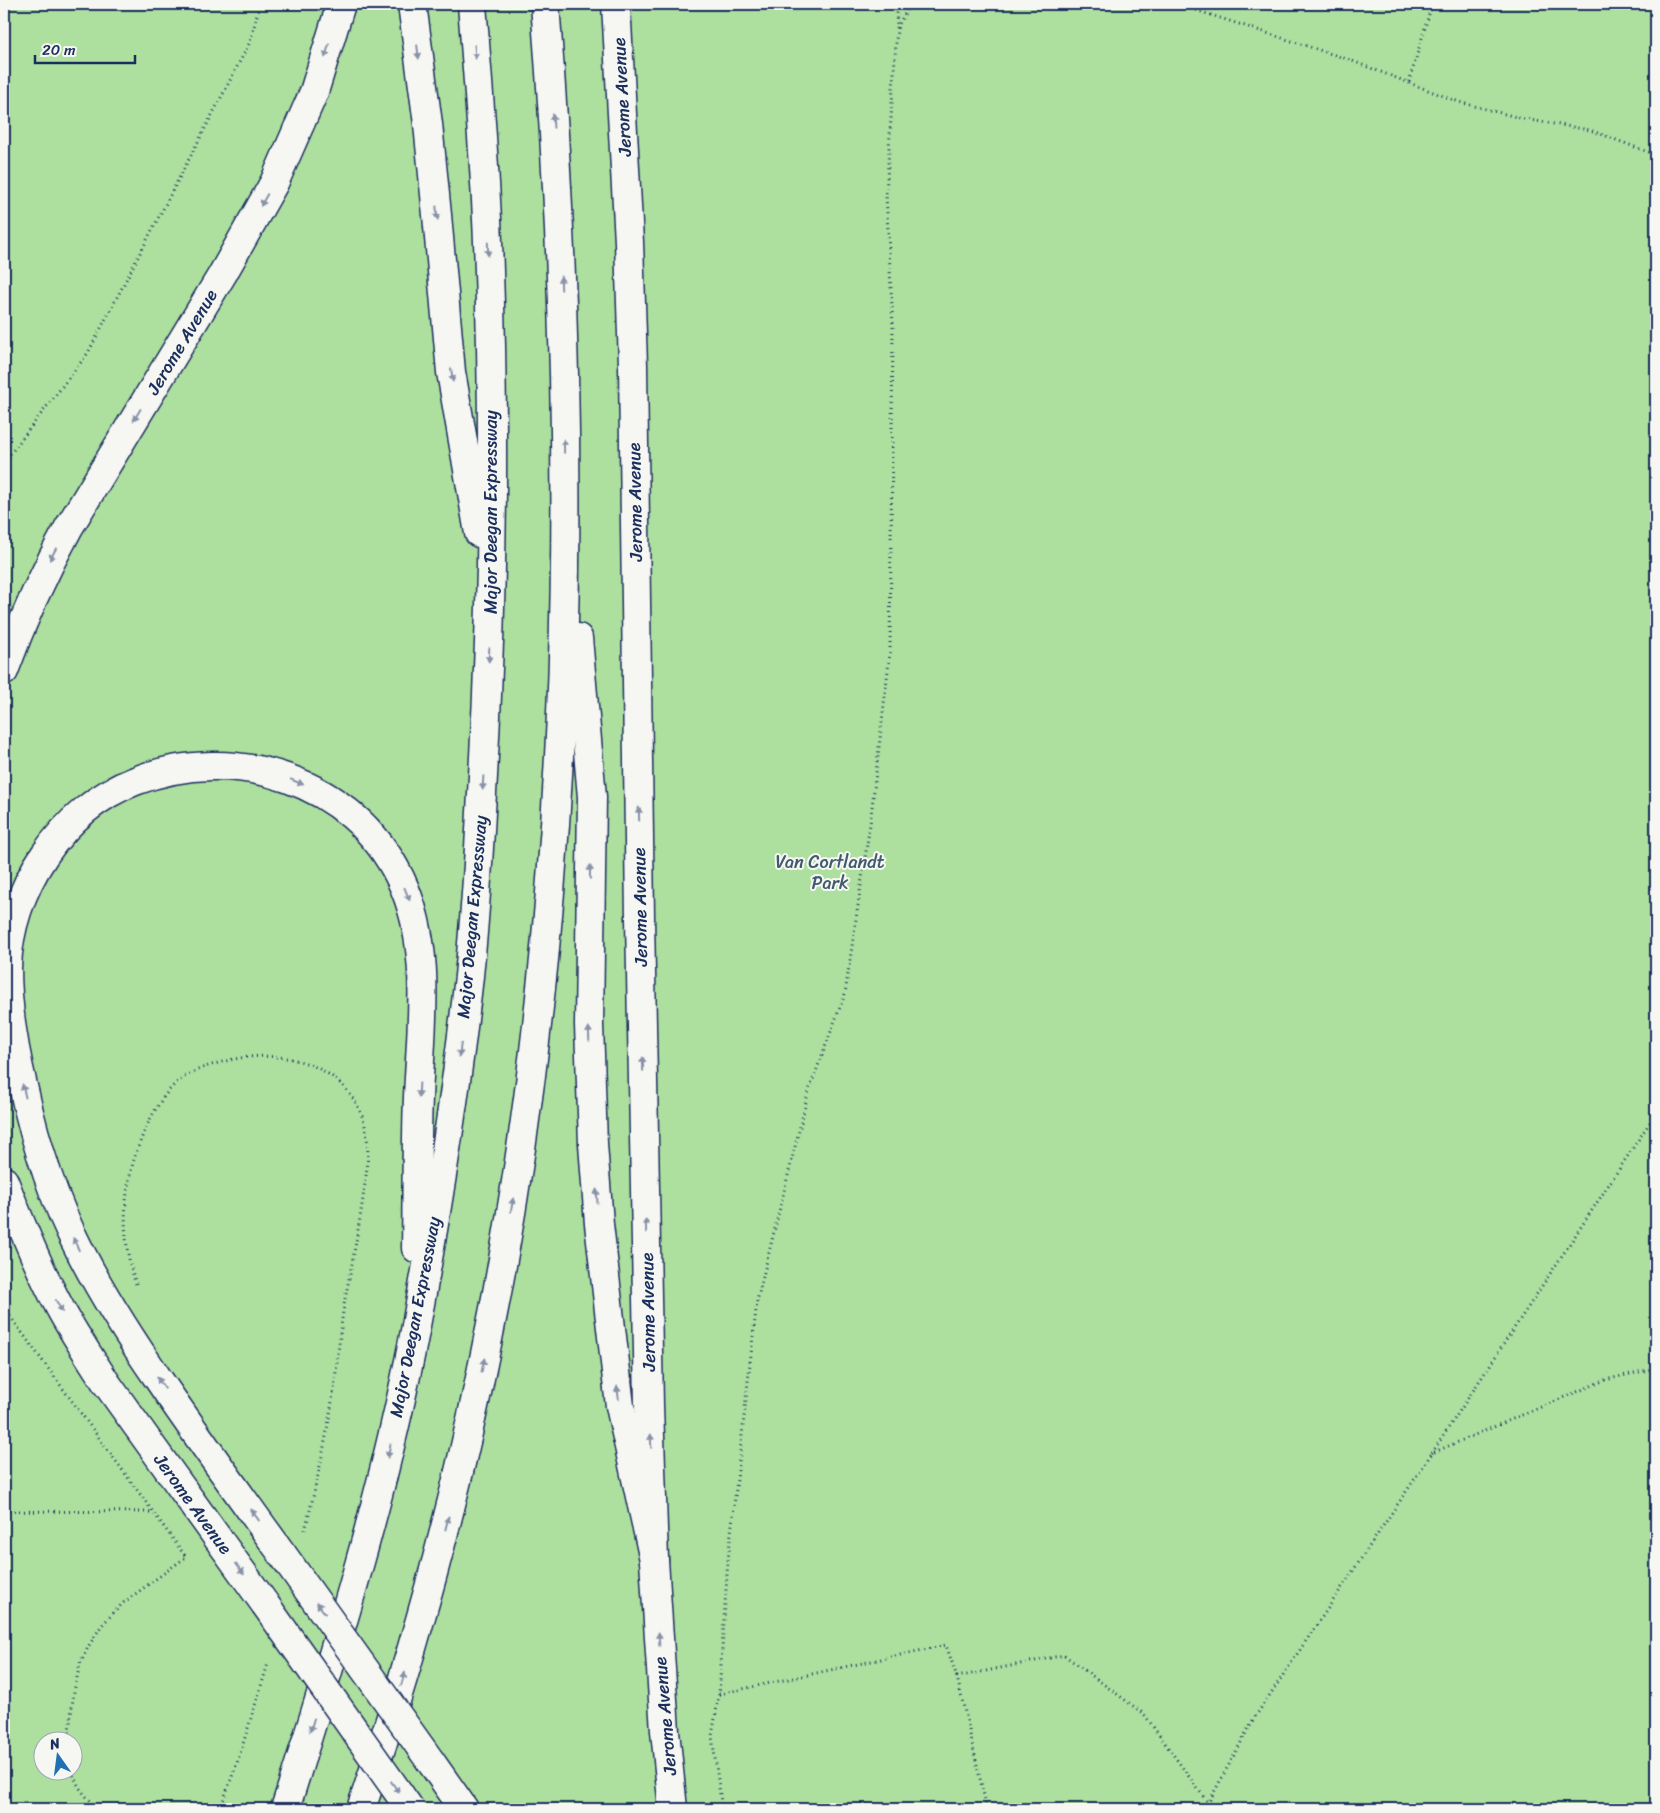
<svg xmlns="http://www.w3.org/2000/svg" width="1660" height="1813" viewBox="0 0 1660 1813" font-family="Sriracha,sans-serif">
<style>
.green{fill:#addf9f;stroke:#64877e;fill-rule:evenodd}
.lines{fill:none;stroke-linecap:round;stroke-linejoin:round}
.secondary-casing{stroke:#1b2f5e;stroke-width:31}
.highway-casing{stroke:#1b2f5e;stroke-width:31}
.path{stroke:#1b2f5e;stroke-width:3;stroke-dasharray:1 4;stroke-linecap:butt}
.secondary{stroke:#f6f6f2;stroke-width:28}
.highway{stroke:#f6f6f2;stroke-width:28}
.secondary-bridge-casing{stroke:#1b2f5e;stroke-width:31;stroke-linecap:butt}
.highway-bridge-casing{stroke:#1b2f5e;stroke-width:31;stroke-linecap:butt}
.secondary-bridge{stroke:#f6f6f2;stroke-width:28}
.highway-bridge{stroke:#f6f6f2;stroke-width:28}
.oneway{fill:#8892a8}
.labels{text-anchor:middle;stroke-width:4;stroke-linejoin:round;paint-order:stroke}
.street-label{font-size:18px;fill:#1b2f5e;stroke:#f6f6f2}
.park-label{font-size:18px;fill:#405b6e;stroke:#f6f6f2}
</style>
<rect width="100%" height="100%" fill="#f6f6f2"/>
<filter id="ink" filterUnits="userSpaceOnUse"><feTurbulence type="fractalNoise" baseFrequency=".02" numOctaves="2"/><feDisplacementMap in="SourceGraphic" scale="10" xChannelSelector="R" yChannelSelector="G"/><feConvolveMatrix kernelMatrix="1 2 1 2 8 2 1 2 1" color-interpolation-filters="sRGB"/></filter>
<g filter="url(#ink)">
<path class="green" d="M4,4H1656V1809H4ZM42,1740H72V1770H42Z"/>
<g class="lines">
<g class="secondary-casing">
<g id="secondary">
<polyline points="616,4 629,242 633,365 640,918 649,1406 654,1560 665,1731 673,1809"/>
<path d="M4,671C22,621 43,574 69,527L222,275L274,183L314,92L341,4"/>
<path d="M4,1181C21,1225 38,1267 60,1308C74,1334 91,1359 107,1384L265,1604"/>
</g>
</g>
<g class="highway-casing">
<g id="highway">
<polyline points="412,4 428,124 437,215 451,372 479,533"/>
<polyline points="578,638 592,797 589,1025 593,1144 599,1224 620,1406 654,1560"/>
<path d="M283,1555C241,1497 199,1439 159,1380C130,1338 103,1296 80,1251C53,1199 35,1142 23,1086C14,1048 7,1007 7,968C9,890 61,809 135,781C234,742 353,780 400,878C433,946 421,1023 418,1097C416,1147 417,1198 416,1248"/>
<polyline points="431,1762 464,1809"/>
<path d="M285,1809C335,1652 384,1493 415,1331C437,1213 456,1095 469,976C475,916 479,854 482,793C493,610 495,426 488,242C485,163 478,83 472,4"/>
<path d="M361,1809C412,1658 455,1505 486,1349C576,909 580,450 545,4"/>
</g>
</g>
<g class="path">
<polyline points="1177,4 1347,59 1459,102 1524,119 1590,130 1656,155"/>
<polyline points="897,28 910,4"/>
<polyline points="1409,82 1432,4"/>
<polyline points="4,462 88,353 250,42 260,4"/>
<path d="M136,1284C116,1228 125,1165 153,1114C160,1102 168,1089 179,1081C191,1071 207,1066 222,1062C278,1046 349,1062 365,1126C371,1150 366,1174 363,1198C358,1232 352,1265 345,1299C340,1328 338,1358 334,1388C327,1436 317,1483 305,1530"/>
<polyline points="4,1308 186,1557 123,1603 102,1625 88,1647 80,1664 74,1691 69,1731 69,1740"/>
<polyline points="1432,1453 1656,1113"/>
<polyline points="4,1511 154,1512"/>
<polyline points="719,1694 946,1645 957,1677"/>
<path d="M72,1770C76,1787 87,1798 99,1809"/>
<polyline points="220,1809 237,1763 268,1664"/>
<polyline points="722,1809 712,1736 719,1694 728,1560 757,1301 809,1090 845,994 870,824 890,653 893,326 886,194 897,28 896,4"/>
<polyline points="987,1809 957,1677 1064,1655 1144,1714 1208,1803"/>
<polyline points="1205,1809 1253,1720 1432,1453 1605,1380 1656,1368"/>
</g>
<use href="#secondary" class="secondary"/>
<use href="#highway" class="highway"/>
<g class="secondary-bridge-casing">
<polyline id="secondary-bridge" points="265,1604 410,1809"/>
</g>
<g class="highway-bridge-casing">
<polyline id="highway-bridge" points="283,1555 431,1762"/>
</g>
<use href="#secondary-bridge" class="secondary-bridge"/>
<use href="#highway-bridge" class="highway-bridge"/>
</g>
<defs><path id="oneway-solid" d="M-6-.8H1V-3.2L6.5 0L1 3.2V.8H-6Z" transform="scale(1.25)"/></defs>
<g class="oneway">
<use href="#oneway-solid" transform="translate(327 51) rotate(107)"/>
<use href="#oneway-solid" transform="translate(418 52) rotate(83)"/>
<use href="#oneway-solid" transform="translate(475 52) rotate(86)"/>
<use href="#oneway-solid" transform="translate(553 121) rotate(-94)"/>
<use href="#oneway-solid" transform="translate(264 200) rotate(119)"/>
<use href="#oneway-solid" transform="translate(437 213) rotate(84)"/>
<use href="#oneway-solid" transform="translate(488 249) rotate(89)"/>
<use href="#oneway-solid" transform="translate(561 283) rotate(-92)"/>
<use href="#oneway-solid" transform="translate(452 375) rotate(82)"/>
<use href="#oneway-solid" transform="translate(137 415) rotate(121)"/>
<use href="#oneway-solid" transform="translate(564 446) rotate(-91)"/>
<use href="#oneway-solid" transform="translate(53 554) rotate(119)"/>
<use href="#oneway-solid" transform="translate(489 655) rotate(92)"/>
<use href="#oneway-solid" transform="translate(297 782) rotate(22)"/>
<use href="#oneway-solid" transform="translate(483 783) rotate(93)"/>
<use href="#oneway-solid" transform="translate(639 814) rotate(-91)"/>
<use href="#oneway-solid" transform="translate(590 872) rotate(-89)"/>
<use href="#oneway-solid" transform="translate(407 894) rotate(68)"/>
<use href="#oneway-solid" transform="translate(589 1034) rotate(-92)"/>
<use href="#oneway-solid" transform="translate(460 1050) rotate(97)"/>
<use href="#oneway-solid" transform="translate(643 1064) rotate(-91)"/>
<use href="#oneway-solid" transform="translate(419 1090) rotate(93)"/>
<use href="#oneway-solid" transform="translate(24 1091) rotate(-103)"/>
<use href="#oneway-solid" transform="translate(597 1196) rotate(-94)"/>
<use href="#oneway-solid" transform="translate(512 1205) rotate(-81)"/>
<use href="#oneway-solid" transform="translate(646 1226) rotate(-91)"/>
<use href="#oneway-solid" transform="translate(76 1244) rotate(-115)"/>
<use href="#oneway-solid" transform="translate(59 1306) rotate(62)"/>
<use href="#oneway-solid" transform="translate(483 1365) rotate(-78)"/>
<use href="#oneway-solid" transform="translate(161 1383) rotate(-124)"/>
<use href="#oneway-solid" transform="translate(618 1393) rotate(-97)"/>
<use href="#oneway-solid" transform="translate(651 1441) rotate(-92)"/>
<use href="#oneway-solid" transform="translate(389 1451) rotate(102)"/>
<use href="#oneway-solid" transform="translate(255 1515) rotate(-125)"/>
<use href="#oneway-solid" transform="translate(447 1523) rotate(-76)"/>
<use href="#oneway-solid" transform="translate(240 1569) rotate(54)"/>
<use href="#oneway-solid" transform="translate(321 1608) rotate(-126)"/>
<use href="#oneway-solid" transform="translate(659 1639) rotate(-93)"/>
<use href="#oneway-solid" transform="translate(403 1679) rotate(-73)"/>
<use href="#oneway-solid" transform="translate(312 1725) rotate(107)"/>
<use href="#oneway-solid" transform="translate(395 1787) rotate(55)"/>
</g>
</g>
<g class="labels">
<g class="street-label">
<text transform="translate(622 97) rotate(-93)" y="6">Jerome Avenue</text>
<text transform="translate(182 342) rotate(-59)" y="6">Jerome Avenue</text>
<text transform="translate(635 502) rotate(-91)" y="6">Jerome Avenue</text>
<text transform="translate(491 512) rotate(-90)" y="6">Major Deegan Expressway</text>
<text transform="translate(640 907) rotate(-91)" y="6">Jerome Avenue</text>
<text transform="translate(472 917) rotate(-85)" y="6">Major Deegan Expressway</text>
<text transform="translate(648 1312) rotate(-91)" y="6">Jerome Avenue</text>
<text transform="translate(415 1317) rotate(-79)" y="6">Major Deegan Expressway</text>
<text transform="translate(193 1504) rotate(54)" y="6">Jerome Avenue</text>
<text transform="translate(665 1716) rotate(-95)" y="6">Jerome Avenue</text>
</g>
<g class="park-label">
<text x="830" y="868">Van Cortlandt<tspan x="830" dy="21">Park</tspan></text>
</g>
</g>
<rect width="1660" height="1813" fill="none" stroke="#f6f6f2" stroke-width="20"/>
<rect x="10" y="10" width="1640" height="1793" fill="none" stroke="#1b2f5e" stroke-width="2" filter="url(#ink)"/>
<g transform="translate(58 1756) rotate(346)"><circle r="24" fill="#f6f6f2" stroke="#9ea6b7"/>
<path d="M0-4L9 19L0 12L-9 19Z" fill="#1f6fb2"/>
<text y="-8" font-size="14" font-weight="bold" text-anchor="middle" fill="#1b2f5e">N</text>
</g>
<path d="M35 55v8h100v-8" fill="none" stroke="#1b2f5e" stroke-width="2.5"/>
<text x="42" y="55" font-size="15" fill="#1b2f5e" stroke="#f6f6f2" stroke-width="4" paint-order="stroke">20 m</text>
</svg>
